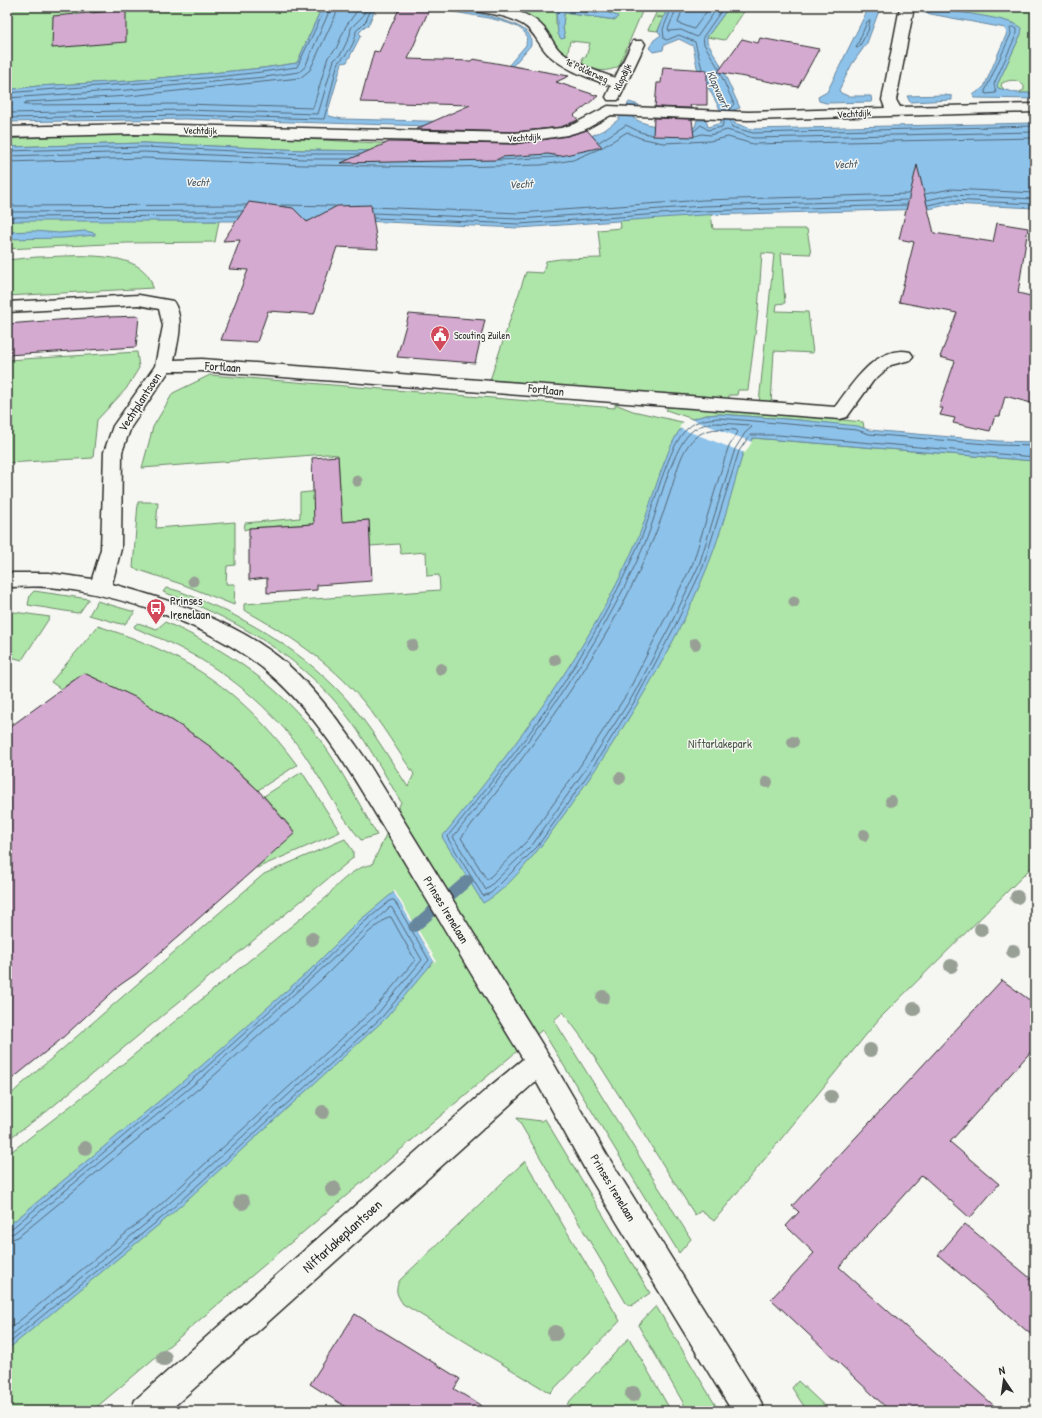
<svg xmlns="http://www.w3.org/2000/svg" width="1042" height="1418" viewBox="0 0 1042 1418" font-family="'Patrick Hand',sans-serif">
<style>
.green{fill:#aee5a8;stroke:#6c886a}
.water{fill:#8dc2ea;stroke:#66869e}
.pier{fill:#f6f6f2}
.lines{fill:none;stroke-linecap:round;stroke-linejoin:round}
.shore{stroke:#526777;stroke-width:1}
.stream{fill:#66869e;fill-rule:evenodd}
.building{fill:#d4aad0;stroke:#2b2b2b}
.minor-casing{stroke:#2b2b2b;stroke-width:3}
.minor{fill:#f6f6f2;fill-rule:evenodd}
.tree{fill:#98a096}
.labels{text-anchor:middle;stroke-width:3;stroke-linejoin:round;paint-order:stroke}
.far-street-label{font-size:10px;fill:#2b2b2b;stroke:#f6f6f2}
.far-poi-label{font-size:10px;fill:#2b2b2b;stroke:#f6f6f2;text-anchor:start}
.far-water-label{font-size:11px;font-style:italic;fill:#485864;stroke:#f6f6f2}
.street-label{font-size:12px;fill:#2b2b2b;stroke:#f6f6f2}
.poi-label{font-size:12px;fill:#2b2b2b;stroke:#f6f6f2;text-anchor:start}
.park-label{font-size:12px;fill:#4c5a4a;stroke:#f6f6f2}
.near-street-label{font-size:14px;fill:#2b2b2b;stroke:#f6f6f2}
</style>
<rect width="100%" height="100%" fill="#f6f6f2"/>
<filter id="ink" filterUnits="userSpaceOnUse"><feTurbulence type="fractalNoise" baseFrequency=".025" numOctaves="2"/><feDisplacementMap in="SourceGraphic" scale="8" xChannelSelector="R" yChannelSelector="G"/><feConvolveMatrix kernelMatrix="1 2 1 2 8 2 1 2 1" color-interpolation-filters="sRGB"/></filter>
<g filter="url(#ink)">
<g class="green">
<polygon points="7,7 322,7 297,63 263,68 128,81 38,86 7,90"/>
<path d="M503,7H547L546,9L556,12V24L565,38L563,28L564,13L616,20L617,16L603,11L602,7H644L619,66C608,73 594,71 583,66L582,57H586L590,43L570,41L567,58Z"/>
<polygon points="659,7 668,7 664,17 656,17 663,18 658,31 648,30"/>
<polygon points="729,7 747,7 725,40 707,37"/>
<path d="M923,7H1035V93H1017L1024,90V86C1018,79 1011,79 1002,83L1001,86L1006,91L998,88L997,85L1021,34L1014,23Z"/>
<polygon points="123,133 213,134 433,146 452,152 304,150 144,143 7,147 7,139"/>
<polygon points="711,214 713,229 807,229 811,254 781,253 785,303 777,304 776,311 808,312 813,353 774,351 771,404 759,403 774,254 762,253 758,311 748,390 738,390 737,395 729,395 729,400 490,380 526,272 543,273 546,261 560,259 601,258 598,230 621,228 620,220"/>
<polygon points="46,220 219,221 215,242 127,243 7,249 7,221"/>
<path d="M37,257C67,257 146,246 153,288L7,296V260Z"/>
<polygon points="137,352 139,368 126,389 97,420 93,458 7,463 7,360"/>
<path d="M210,375L615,408V404L633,411L753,438L1035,461V864L879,1019L714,1221L701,1211L695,1215L585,1042L563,1012L554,1020L691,1239L679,1253L542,1030L92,1411H7V1155L86,1094L328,896C335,885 359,864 372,865L401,802C382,770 364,736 340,707C294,652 230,616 163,592L166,588C182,590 201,601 217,607C271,632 322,667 359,714C377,737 392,763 408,787L414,774C397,750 382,724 363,701C330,662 288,634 244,610V604L440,590L439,575L427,576L426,552L401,554L399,544L370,546L369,520L250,528L244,530L245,523L300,518V493L340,489L338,455L327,454L142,468L153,427L173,393Z"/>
<polygon points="669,406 841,418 843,420 863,422 864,428 799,420 719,414 706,415 693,419 666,410"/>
<polygon points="138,502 158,502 156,528 235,522 235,565 227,566 226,584 235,584 234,605 184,585 133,568"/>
<polygon points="34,591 89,599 80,612 77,613 28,605 30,595"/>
<polygon points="97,601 135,612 125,624 121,624 89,615"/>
<polygon points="7,611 50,617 22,660 7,656"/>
<path d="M165,622C226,649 281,686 321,741C342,770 359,804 377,835L361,840C339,814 323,782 304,754C271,707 225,670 174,645C161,638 148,634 135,628L134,626L138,623L157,629Z"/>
<path d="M98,626C186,654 242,690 297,765L258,790C205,737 152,704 84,673L61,689L51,682Z"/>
<polygon points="302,772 340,832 257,868 255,867 295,832 264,796"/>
<polygon points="345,839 353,851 353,858 46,1112 7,1140 7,1098 22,1084 264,874"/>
<polygon points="517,1118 541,1121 545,1119 650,1293 631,1306 626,1303"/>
<path d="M525,1161L620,1321L550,1393L403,1304C397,1295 394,1290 400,1280Z"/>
<polygon points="656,1306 719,1411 688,1411 638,1325"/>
<polygon points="629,1338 671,1411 579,1411 567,1404"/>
<polygon points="798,1381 830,1411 807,1411 792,1388"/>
</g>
<g class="water">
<path d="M322,7H376L368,26H365L359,33L361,35L347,62L342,63L328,111L329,116L342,119L464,122L475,105L526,45C526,41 528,37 525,33C513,17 454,15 435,7C453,7 522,19 530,36C531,38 531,42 531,45L497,84L465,127L185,119L7,122V90L38,86L128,81L263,68L297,63Z"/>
<polygon points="547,7 562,9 602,7 603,11 618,16 616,20 564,13 563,28 565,38 561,39 558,34 556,12 546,9"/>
<path d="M668,7H729L707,37V42L719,62L740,108L733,110L734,123L752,129L1035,123V208L951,204L929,209L703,215L519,228L362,221H7V147L144,143L304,150L452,152L576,143L606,129L618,120L629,102L639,105L633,118C652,129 673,128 695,127L697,120H706L708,127L721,123V111L697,67L693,46L679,39L664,45L663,50L653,52L649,48L654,40L661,35L658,31Z"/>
<polygon points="869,7 884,7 880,8 867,43 852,64 839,90 841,93 848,96 871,96 872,102 826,103 819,101 818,97 827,92"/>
<path d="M928,8C947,11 1010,17 1022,28L1021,34L997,85L998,88L1017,93H1035V99L975,98L973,95L984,87L1007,33L1005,28L920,12L919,10Z"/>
<polygon points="945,95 952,96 952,100 910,102 907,96"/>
<polygon points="34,231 59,233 85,231 95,233 95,235 63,238 7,239 7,232"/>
<path d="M719,414L799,420L858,426L869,430L998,441L1035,442V461L753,438L743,453C732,491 722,531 707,568C672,654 621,734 568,809C547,838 514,886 483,903L442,837C517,744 591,649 638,538C649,513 667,439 685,424C695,416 706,415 719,414Z"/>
<polygon points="394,892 434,961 386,1018 167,1218 7,1350 7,1227 199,1068 310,970 359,921"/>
</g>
<g class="pier">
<polygon points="690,419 752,442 745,453 679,428 682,423"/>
<polygon points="393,891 395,891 436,960 435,963"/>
</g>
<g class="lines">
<g class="shore">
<polyline points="337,7 336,14 310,70 300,78 129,96 26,102 24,105 185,104 313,108 328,57 336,49 346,26 360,7"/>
<polyline points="555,7 560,10 565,9 597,13 599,12 598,7"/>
<polyline points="672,7 663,29 664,39 667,40 679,35 695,42 702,69"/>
<polyline points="677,7 668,29 669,31 681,30 697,37 718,7"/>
<polyline points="683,7 678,23 694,29 710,7"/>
<polygon points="870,21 868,31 859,47 856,48 867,22"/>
<polygon points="1013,27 1017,29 1017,33 994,84 996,93 986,94 985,91 1011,34 1010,28"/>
<polyline points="719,69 704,44 703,37 724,7"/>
<polyline points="720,73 734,104 729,110"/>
<path d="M7,93C104,84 201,82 297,67L326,7"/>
<polyline points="7,98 128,90 265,77 299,72 305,67 331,7"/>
<polyline points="7,113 185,110 318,114 334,60 341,54 350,35 351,28 362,17 367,7"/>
<path d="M7,118L185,115L324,119L338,62C347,56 356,42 356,31L366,21L372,7"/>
<polyline points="730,120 732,127 753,133 1035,126"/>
<polyline points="694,131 701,125 708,130 722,127 724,120"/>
<polyline points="695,136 702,134 710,135 727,130 753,138 1035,132"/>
<polyline points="599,142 626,125 640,132 652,135"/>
<polyline points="603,147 627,132 640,138 663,143 710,141 728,137 753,144 1035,138"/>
<polyline points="7,151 144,147 304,154 359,154"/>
<polyline points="7,156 144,152 304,159 348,159"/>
<polyline points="498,160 558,157"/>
<polyline points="7,162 144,158 303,165 452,167 541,165 573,160 599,149"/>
<polyline points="925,194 951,189 1035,193"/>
<polyline points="927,200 951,195 1035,199"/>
<polyline points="281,205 335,206"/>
<polyline points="928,205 951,200 1035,204"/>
<polyline points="7,206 246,205"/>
<polyline points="372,207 519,213 703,200 909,194"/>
<polyline points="7,212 242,211"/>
<polyline points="373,213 519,219 703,206 907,200"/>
<polyline points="7,217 238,216"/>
<polyline points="374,218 519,224 703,211 906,205"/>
<path d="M719,423L750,425L752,427L745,433L735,449L699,565L670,626L632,697L585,770L533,844L486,890L453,837C527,745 598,653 645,543C657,515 670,451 691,432C698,425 709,423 719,423Z"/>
<path d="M719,429L736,430L738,432L728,448L693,563L627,694L580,766L528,840L487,880L461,838C545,730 631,620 672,487C680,460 686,430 719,429Z"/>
<path d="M1035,446L998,445L869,434L857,430L719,418C707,419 697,420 688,428C668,443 652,515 640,541C612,607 575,669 533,728C506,765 476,801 447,837L483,896L491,893L537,847L589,773L636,699L674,628L703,567L739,451L750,435H778L1035,457"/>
<polyline points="7,1230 11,1229 202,1071 312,973 362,924 391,900 394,900 429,960 383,1016 165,1215 7,1345"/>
<polyline points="7,1235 14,1233 205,1075 390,907 392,908 422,960 379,1012 161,1211 7,1339"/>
<polyline points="7,1241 18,1237 209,1080 320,981 369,932 388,917 391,917 415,960 375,1008 158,1207 7,1331"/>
</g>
<polygon class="stream" points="468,875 472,876 474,880 472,884 418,931 414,932 410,931 408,927 410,923 464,876"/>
</g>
<g class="building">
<polygon points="400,7 430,7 408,59 471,61 473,59 569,76 556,82 598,96 574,115 578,120 561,127 515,132 416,129 470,105 360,102 374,51 379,52"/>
<polygon points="126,10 126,42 52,48 53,16"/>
<polygon points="760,38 819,49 798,87 718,72 742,39 758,43"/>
<polygon points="663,67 707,70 707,105 690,105 691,108 655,107 657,83 661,83"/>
<polygon points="654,118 692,119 694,137 653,136"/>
<polygon points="587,130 602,147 561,156 548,154 502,157 496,160 341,163 389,142 515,144 567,136"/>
<polygon points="917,165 934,233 993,242 997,223 1028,228 1018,293 1035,297 1035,404 1005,396 1000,416 995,416 990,431 953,423 955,418 940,415 943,408 939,408 955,361 940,357 957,313 899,302 914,242 899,239"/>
<polygon points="249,202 293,208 307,222 337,206 371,205 378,249 337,247 314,314 268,311 257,342 221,340 248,270 229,269 240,240 223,241"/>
<polygon points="409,314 485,320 475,363 397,357"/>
<polygon points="109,316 109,317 139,316 136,347 7,355 7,324"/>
<polygon points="338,456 342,522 369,520 372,581 317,585 317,590 267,593 267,578 249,580 249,528 314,524 312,458"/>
<polygon points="84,673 139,699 187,730 211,747 258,790 295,833 136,974 120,985 59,1041 7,1083 7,729"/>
<polygon points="1002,980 1035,1004 1035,1047 950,1142 999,1184 970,1218 922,1175 839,1267 1000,1411 890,1411 771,1299 814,1253 786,1226 799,1212 792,1206"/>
<polygon points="965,1224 1035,1282 1035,1338 938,1255"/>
<polygon points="355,1314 460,1379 454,1389 490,1411 352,1411 310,1384"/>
</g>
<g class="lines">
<g class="minor-casing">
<g id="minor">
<path d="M470,7C495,7 526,7 544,28C550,35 553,44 560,51C575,64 596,71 615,78L633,41H643L645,44L620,97L618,100H608L606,97L611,86C590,78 567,71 550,56C539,47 536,32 522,24C507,15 489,14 472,10Z"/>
<polygon points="900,7 914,7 896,100 900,107 1035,104 1035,112 748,120 611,115 584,130 567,135 515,143 134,134 7,137 7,127 134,124 515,133 561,128 574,124 608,106 748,112 885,108 882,100"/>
<path d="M139,295L173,301C185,319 178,341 174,360L202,359L835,407C852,384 877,344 910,352L913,356L910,360L891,365L873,381L847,417L840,419L202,371H169L131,427L122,452L121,549L112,584C171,600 240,623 287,664C317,691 342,725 365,758L548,1054L607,1155L760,1400L764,1411H732L587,1173L536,1081L169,1411H131L135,1400L488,1088L523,1059C480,989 438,918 396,848C360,789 324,721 271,675C217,627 120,593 48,587C35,586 21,587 7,587V573H49L92,579L101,549L104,452L113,426L155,366L163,326L159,309L139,305L7,312V302Z"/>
</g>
</g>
<use href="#minor" class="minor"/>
</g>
<g class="tree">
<circle cx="357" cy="481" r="5.5"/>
<circle cx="193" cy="581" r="5.5"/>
<circle cx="794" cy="602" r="5.5"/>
<circle cx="695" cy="644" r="6"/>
<circle cx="412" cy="645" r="6"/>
<circle cx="555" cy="660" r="6"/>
<circle cx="441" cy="669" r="6"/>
<circle cx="793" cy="742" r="6"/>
<circle cx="620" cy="778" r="6"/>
<circle cx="767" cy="782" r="6"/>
<circle cx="891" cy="801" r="6"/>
<circle cx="864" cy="835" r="6"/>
<circle cx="1017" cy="897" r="7"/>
<circle cx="981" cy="929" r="7"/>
<circle cx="312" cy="939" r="7"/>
<circle cx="1013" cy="951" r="7"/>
<circle cx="951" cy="966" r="7"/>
<circle cx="603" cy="997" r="7"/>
<circle cx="914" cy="1009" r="7"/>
<circle cx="870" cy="1050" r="7"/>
<circle cx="831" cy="1097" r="7"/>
<circle cx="323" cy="1112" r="7"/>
<circle cx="85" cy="1148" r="7"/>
<circle cx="333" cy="1189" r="8"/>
<circle cx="242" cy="1202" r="8"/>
<circle cx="555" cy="1333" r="8"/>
<circle cx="164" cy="1358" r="8"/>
<circle cx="633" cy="1394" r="8"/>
</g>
</g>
<defs>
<g id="civic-pin" transform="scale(1)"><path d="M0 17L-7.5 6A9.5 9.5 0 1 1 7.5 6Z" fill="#d1495b" stroke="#f6f6f2"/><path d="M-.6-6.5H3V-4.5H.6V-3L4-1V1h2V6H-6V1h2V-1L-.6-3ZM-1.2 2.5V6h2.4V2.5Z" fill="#fff"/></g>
<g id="bus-pin" transform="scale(1)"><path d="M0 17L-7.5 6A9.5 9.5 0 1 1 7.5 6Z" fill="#d1495b" stroke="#f6f6f2"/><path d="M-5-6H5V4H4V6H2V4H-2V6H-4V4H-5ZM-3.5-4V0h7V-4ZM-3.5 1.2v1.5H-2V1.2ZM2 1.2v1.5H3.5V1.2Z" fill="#fff"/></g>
</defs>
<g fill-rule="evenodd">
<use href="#civic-pin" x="440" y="335"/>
<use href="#bus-pin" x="156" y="608"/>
</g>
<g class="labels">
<g class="far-street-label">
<text transform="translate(587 70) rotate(25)" y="4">1e Polderweg</text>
<text transform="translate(622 77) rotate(-65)" y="4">Klopdijk</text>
<text transform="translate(854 113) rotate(-3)" y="4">Vechtdijk</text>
<text transform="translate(200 130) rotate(1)" y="4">Vechtdijk</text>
<text transform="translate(524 137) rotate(-3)" y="4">Vechtdijk</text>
</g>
<g class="far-poi-label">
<text x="454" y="339">Scouting Zuilen</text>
</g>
<g class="far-water-label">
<text transform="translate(718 89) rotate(66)" y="4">Klopvaart</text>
<text transform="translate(845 164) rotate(-2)" y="4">Vecht</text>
<text transform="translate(197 182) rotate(1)" y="4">Vecht</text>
<text transform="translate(521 184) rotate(-3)" y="4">Vecht</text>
</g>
<g class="street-label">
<text transform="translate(223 367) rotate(4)" y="4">Fortlaan</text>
<text transform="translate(546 390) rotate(6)" y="4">Fortlaan</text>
<text transform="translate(140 402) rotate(-57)" y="4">Vechtplantsoen</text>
<text transform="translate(446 910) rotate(59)" y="4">Prinses Irenelaan</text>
<text transform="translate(613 1188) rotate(59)" y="4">Prinses Irenelaan</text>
</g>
<g class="poi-label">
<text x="170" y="605">Prinses<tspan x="170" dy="14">Irenelaan</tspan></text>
</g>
<g class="park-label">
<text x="720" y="748">Niftarlakepark</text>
</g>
<g class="near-street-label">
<text transform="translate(342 1236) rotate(-42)" y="5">Niftarlakeplantsoen</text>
</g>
</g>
<rect width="1042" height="1418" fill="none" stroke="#f6f6f2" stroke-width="24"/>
<rect x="12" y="12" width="1018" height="1394" fill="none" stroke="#2b2b2b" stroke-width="1.5" filter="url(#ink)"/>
<g transform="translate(1004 1380) rotate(347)" stroke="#f6f6f2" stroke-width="3" paint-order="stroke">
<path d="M0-3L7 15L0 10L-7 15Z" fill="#2b2b2b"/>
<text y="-6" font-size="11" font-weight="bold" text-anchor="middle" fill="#2b2b2b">N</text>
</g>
</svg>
